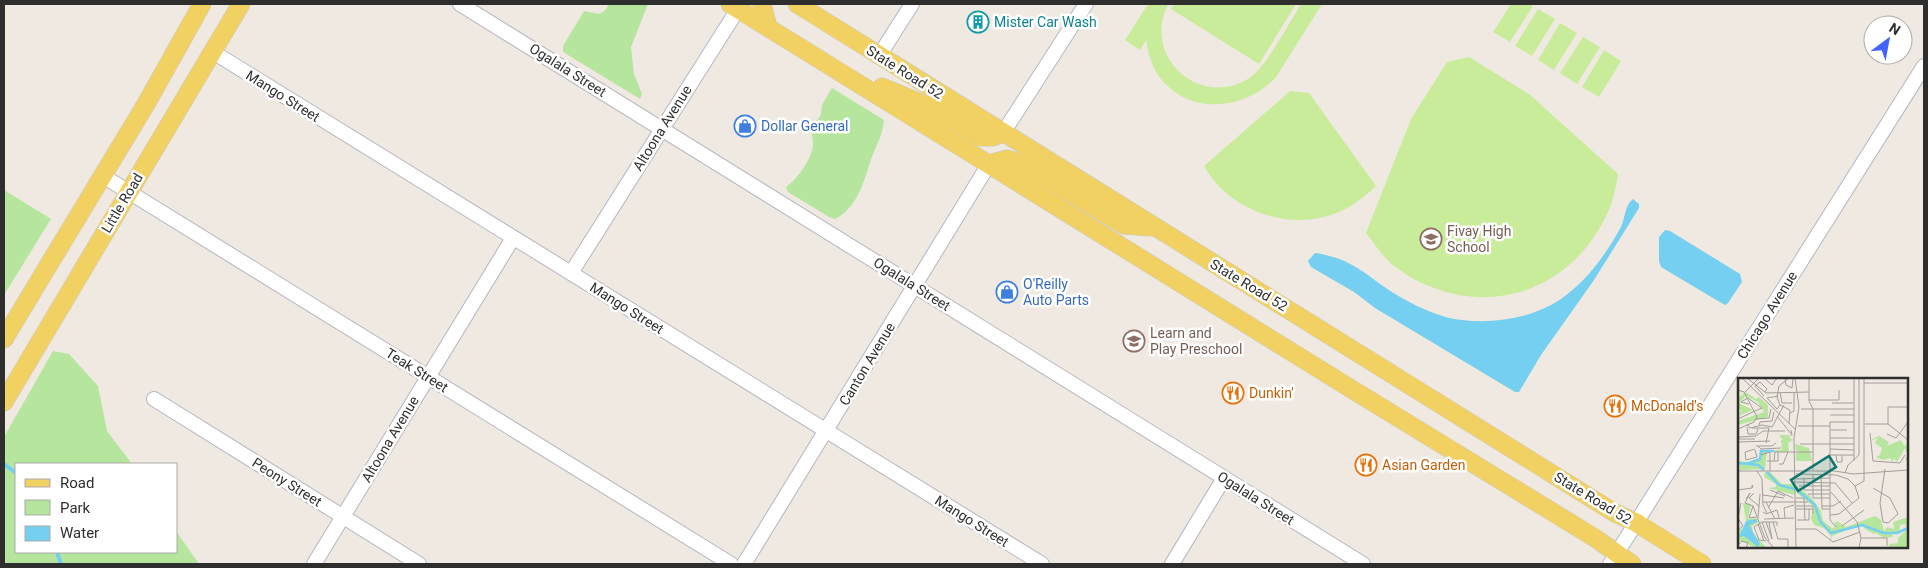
<svg xmlns="http://www.w3.org/2000/svg" width="1928" height="568" viewBox="0 0 1928 568" font-family="Roboto,sans-serif">
<style>
.green{fill:#b6e59e}
.pitch{fill:#c9ec9a}
.water{fill:#75cff0}
.lines{fill:none;stroke-linecap:round;stroke-linejoin:round}
.stream{stroke:#75cff0;stroke-width:4}
.minor-casing{stroke:#b4b7c1;stroke-width:16}
.major-casing{stroke:#c9c9c9;stroke-width:19}
.minor{stroke:#fff;stroke-width:14}
.major{stroke:#f2d163;stroke-width:18}
.labels{text-anchor:middle;stroke-width:5;stroke-linejoin:round;paint-order:stroke}
.culture-label{font-size:14px;fill:#0d838f;stroke:#fff;text-anchor:start}
.street-label{font-size:14px;fill:#2e2e2e;stroke:#fff}
.shop-label{font-size:14px;fill:#366cbe;stroke:#fff;text-anchor:start}
.education-label{font-size:14px;fill:#785e54;stroke:#fff;text-anchor:start}
.food-label{font-size:14px;fill:#c56008;stroke:#fff;text-anchor:start}
.inset-river{fill:none;stroke:#75cff0;stroke-width:2.5}
.inset-road{fill:none;stroke:#a29e99;stroke-width:1}
.view{fill:#0f766e;fill-opacity:0.15;stroke:#0f766e;stroke-width:2.5}
.inset-edge{fill:none;stroke:#2e2e2e;stroke-width:2.5}
</style>
<rect width="100%" height="100%" fill="#efe9e1"/>
<g class="green">
<path d="M609,4H648L631,47L634,74L642,94L640,99L563,52V46L584,11C598,13 601,18 609,4Z"/>
<path d="M832,88L884,120C883,133 878,142 873,154C864,178 860,206 835,219L829,217L788,192L786,187C797,180 813,157 813,144C813,138 811,133 811,128L821,115L822,105Z"/>
<polygon points="4,190 51,219 4,295"/>
<polygon points="53,351 69,354 98,386 107,431 132,464 16,464 16,552 176,552 176,531 199,564 4,564 4,437"/>
</g>
<g class="pitch">
<path d="M1148,4H1168C1166,9 1163,16 1162,22C1155,70 1207,104 1248,79C1266,68 1289,23 1301,4H1322L1276,77C1246,110 1191,116 1161,79C1152,68 1148,53 1146,40L1140,50L1125,40Z"/>
<polygon points="1174,4 1296,4 1259,64 1171,9"/>
<polygon points="1511,4 1530,4 1533,6 1510,42 1493,32"/>
<polygon points="1538,9 1555,19 1532,56 1515,46"/>
<polygon points="1560,23 1577,33 1554,70 1538,60"/>
<polygon points="1583,37 1600,47 1577,84 1560,73"/>
<polygon points="1604,50 1621,61 1599,97 1582,87"/>
<path d="M1469,57L1529,94L1618,174C1616,188 1613,202 1607,214C1579,274 1520,308 1454,294C1432,289 1410,279 1393,265C1382,256 1374,243 1366,233L1411,119L1447,62Z"/>
<path d="M1290,91L1309,93L1376,186C1361,200 1345,212 1324,217C1278,228 1227,207 1204,166Z"/>
</g>
<g class="water">
<path d="M1633,199L1639,204V208L1594,280L1541,355L1519,392H1515L1375,308L1354,292L1311,267L1308,261L1315,253C1357,259 1368,279 1402,298C1420,308 1441,318 1462,320C1495,324 1533,318 1561,299C1587,281 1606,254 1621,227C1625,218 1625,205 1633,199Z"/>
<polygon points="1665,230 1670,231 1740,274 1742,282 1728,303 1725,305 1718,301 1661,267 1659,261 1659,237"/>
</g>
<g class="lines">
<g class="stream">
<polyline points="4,464 16,473"/>
<polyline points="57,552 61,564"/>
</g>
<g class="minor-casing">
<g id="minor">
<polyline points="460,4 1363,564"/>
<polyline points="213,52 1042,564"/>
<polyline points="879,56 912,4"/>
<polyline points="1003,133 1086,4"/>
<polyline points="103,176 731,564"/>
<polyline points="571,273 738,9"/>
<polyline points="154,399 419,564"/>
<polyline points="314,564 513,238"/>
<polyline points="744,564 989,164"/>
<polyline points="1172,564 1224,478"/>
<polyline points="1610,564 1924,66"/>
</g>
</g>
<g class="major-casing">
<g id="major">
<polyline points="730,4 1353,390 1595,538 1632,564"/>
<polyline points="762,4 768,27"/>
<polyline points="797,4 1615,513 1635,522 1702,564"/>
<polyline points="882,87 928,106 980,137 993,137 1003,133"/>
<polyline points="989,164 1007,159 1020,163 1124,225 1150,227"/>
<polyline points="4,339 146,104 202,4"/>
<polyline points="4,402 241,4"/>
</g>
</g>
<use href="#minor" class="minor"/>
<use href="#major" class="major"/>
</g>
<defs>
<g id="building-ring" transform="scale(1.125)"><circle r="9.5" fill="#fff" stroke="#0f9aa8" stroke-width="1.5"/><path d="M-4-6H4V6H1V3H-1V6H-4ZM-2.5-4.3h1.7v1.8h-1.7ZM.8-4.3h1.7v1.8H.8ZM-2.5-1h1.7V.8h-1.7ZM.8-1h1.7V.8H.8Z" fill="#0f9aa8"/></g>
<g id="shop-ring" transform="scale(1.125)"><circle r="9.5" fill="#fff" stroke="#3f7fe0" stroke-width="1.5"/><path d="M-5-2.5h2.3a2.7 3.5 0 0 1 5.4 0H5L5.5 6h-11ZM-1.5-2.5h3a1.5 2.3 0 0 0-3 0Z" fill="#3f7fe0"/></g>
<g id="school-ring" transform="scale(1.125)"><circle r="9.5" fill="#fff" stroke="#8d6e63" stroke-width="1.5"/><path d="M0-5L7-2L0 1L-7-2ZM-4 1L0 2.5L4 1V4Q0 6-4 4Z" fill="#8d6e63"/></g>
<g id="restaurant-ring" transform="scale(1.125)"><circle r="9.5" fill="#fff" stroke="#e8710a" stroke-width="1.5"/><path d="M-5-6h1v4h1v-4h1v4h1v-4h1v5L-1.5 .5V6h-2V.5L-5-1ZM5-6V6H3V1.5H1.5Q1.5-4 5-6Z" fill="#e8710a"/></g>
</defs>
<g fill-rule="evenodd">
<use href="#building-ring" x="978" y="22"/>
<use href="#shop-ring" x="745" y="126"/>
<use href="#school-ring" x="1431" y="239"/>
<use href="#shop-ring" x="1007" y="292"/>
<use href="#school-ring" x="1134" y="341"/>
<use href="#restaurant-ring" x="1233" y="393"/>
<use href="#restaurant-ring" x="1615" y="406"/>
<use href="#restaurant-ring" x="1366" y="465"/>
</g>
<g class="labels">
<g class="culture-label">
<text x="994" y="27">Mister Car Wash</text>
</g>
<g class="street-label">
<text transform="translate(568 70) rotate(32)" y="5">Ogalala Street</text>
<text transform="translate(905 72) rotate(32)" y="5">State Road 52</text>
<text transform="translate(283 96) rotate(32)" y="5">Mango Street</text>
<text transform="translate(662 128) rotate(-58)" y="5">Altoona Avenue</text>
<text transform="translate(122 203) rotate(-59)" y="5">Little Road</text>
<text transform="translate(912 284) rotate(32)" y="5">Ogalala Street</text>
<text transform="translate(1249 285) rotate(31)" y="5">State Road 52</text>
<text transform="translate(627 308) rotate(32)" y="5">Mango Street</text>
<text transform="translate(1767 315) rotate(-58)" y="5">Chicago Avenue</text>
<text transform="translate(867 364) rotate(-59)" y="5">Canton Avenue</text>
<text transform="translate(417 370) rotate(32)" y="5">Teak Street</text>
<text transform="translate(390 439) rotate(-59)" y="5">Altoona Avenue</text>
<text transform="translate(287 482) rotate(32)" y="5">Peony Street</text>
<text transform="translate(1256 498) rotate(32)" y="5">Ogalala Street</text>
<text transform="translate(1593 498) rotate(31)" y="5">State Road 52</text>
<text transform="translate(972 521) rotate(32)" y="5">Mango Street</text>
</g>
<g class="shop-label">
<text x="761" y="131">Dollar General</text>
<text x="1023" y="289">O'Reilly<tspan x="1023" dy="16">Auto Parts</tspan></text>
</g>
<g class="education-label">
<text x="1447" y="236">Fivay High<tspan x="1447" dy="16">School</tspan></text>
<text x="1150" y="338">Learn and<tspan x="1150" dy="16">Play Preschool</tspan></text>
</g>
<g class="food-label">
<text x="1249" y="398">Dunkin'</text>
<text x="1631" y="411">McDonald's</text>
<text x="1382" y="470">Asian Garden</text>
</g>
</g>
<g transform="translate(1738 378)">
<rect width="170" height="170" fill="#efe9e1"/>
<path d="M8,14L18,21L21,19L30,27V39L0,47V43L26,34L20,24L8,18L1,25L15,32L0,38L3,33L0,29V20ZM41,57H55L51,59L55,62L50,65L51,74H29L27,91L2,92V79V83L9,84L21,81L23,72H44L43,62H45ZM141,58L151,64L149,68L163,62L166,68L170,65V84L167,81L170,77L167,70L159,84L156,80L155,84L152,80L145,82L138,79L142,77L144,70L137,65L140,60L135,62L134,61ZM57,66L71,70L74,83H58V75L62,74L58,72ZM27,94H32L44,106H57V117L30,110L38,109V106L26,99ZM58,108L72,118L83,133L85,143L94,150L98,149L96,146L99,143L108,149L137,138L143,142L146,153L149,149L156,151L155,144L170,139V170H152L151,166L160,165V160L169,151L167,146L162,147L161,156L154,155L155,159L146,160L138,155L141,153L136,156L127,151L124,146L94,158L90,170L93,158L86,150L76,147L73,140L76,129L59,115ZM5,125L13,126L10,141L19,140L21,144L14,148L15,156L29,170H19L0,162V153L7,149L8,143Z" fill="#b6e59e"/>
<path d="M18,141L19,144L11,147L22,166L20,169L6,158L1,159L8,143Z" fill="#75cff0"/>
<path class="inset-river" d="M0,85L20,87L26,92M9,86L22,81L23,73H36M29,94L41,107L56,111M58,111L77,127L82,143L93,155L124,147L146,155H159L170,150"/>
<path class="inset-road" d="M4,0L57,51M9,0L28,15L71,14M26,0L34,7L39,0M47,0L48,7L54,10L55,0M51,0L41,8L39,19L42,27L52,32L51,46M57,0L61,29L56,60L58,170M71,0V23L75,31V92M116,0V83M126,5H170M0,12L6,14L19,39L16,44L0,51M42,14L44,25H54M6,15L21,0M26,18L17,8L22,4L29,11L27,14M40,18L29,20L39,31L42,27M71,22H101V12M94,25H115M11,26L3,24L10,20L24,30L17,33M63,31H116M52,35L56,33V14M92,37H116M39,38L54,57L53,52M0,41L17,33M18,41L31,40L33,31M9,46L12,50L24,47L34,49M127,46H150M150,46V29H170M150,46L170,62M21,47L22,44L34,43L36,34M60,48H92M9,49L10,56H18L20,51M34,49L46,27M14,50H31L28,65M93,52H109M132,55L135,83L162,85L167,77M149,56L158,60L170,44M92,60H116M0,61H17M0,64L1,59L18,58L25,53H47M0,64L32,63M62,66H116M18,68H34L38,65M20,68L23,71L43,70M92,71L116,72M23,77L32,74V93M92,77H116M98,77L99,84H104V77M8,82L19,79L17,72M8,82L7,74L17,71M29,83H40V74M36,83L37,74H75M41,86H45L50,74M147,91L142,125L145,144L150,145L160,136M0,93H97L115,96L170,92M19,93L24,101L25,127L29,135M107,95L110,87L121,77V0M58,96L98,97L110,101L117,108L121,120L101,136L92,137M75,96V120H92M83,96L84,131H92M66,100V112H92M58,101L92,100M57,104L97,105L114,125M61,108H92M117,108L126,103V0M135,110L152,120L160,136M0,112L14,110V107L15,108L14,110M32,112L47,118M93,114L119,144L123,160L121,170M16,115L11,120L21,128M70,116H92M25,117L46,120M58,120H66L67,142M25,124H70M28,124L37,141M7,125L15,128L27,160L36,170M7,125L12,115L8,121M15,128L11,140L18,139M58,128H75V136M84,128H95L103,123M30,130L40,113L55,120M58,131H75M25,134L28,136L39,132L41,140M20,140L22,116M47,140L46,130L56,127M26,141L56,140M59,142H71V131M24,144L31,163M28,144L34,161L31,144M35,144L40,161H50V170M20,146L26,163M104,148L126,132M98,149L92,142V44H116M58,151H78L95,164L122,154M0,152L5,148L0,140L3,125M123,160H149V168M28,163L21,162L16,149L24,144H39V148M0,167L4,163L10,165L8,170"/>
<path class="view" d="M91,78L98,89L60,113L53,102Z"/>
<rect width="170" height="170" class="inset-edge"/>
</g>
<rect width="1928" height="568" fill="none" stroke="#2e2e2e" stroke-width="10"/>
<rect x="15" y="463" width="162" height="90" fill="#ffffff" stroke="#ababab"/>
<rect x="25" y="479" width="25" height="8" fill="#f2d163" stroke="#ababab"/>
<text x="60" y="488" font-size="15" fill="#2e2e2e">Road</text>
<rect x="25" y="500" width="25" height="15" fill="#b6e59e" stroke="#ababab"/>
<text x="60" y="513" font-size="15" fill="#2e2e2e">Park</text>
<rect x="25" y="526" width="25" height="15" fill="#75cff0" stroke="#ababab"/>
<text x="60" y="538" font-size="15" fill="#2e2e2e">Water</text>
<g transform="translate(1888 40) rotate(32)"><circle r="24" fill="#ffffff" stroke="#ababab"/>
<path d="M0-4L9 19L0 12L-9 19Z" fill="#4264fb"/>
<text y="-8" font-size="14" font-weight="bold" text-anchor="middle" fill="#2e2e2e">N</text>
</g>
</svg>
